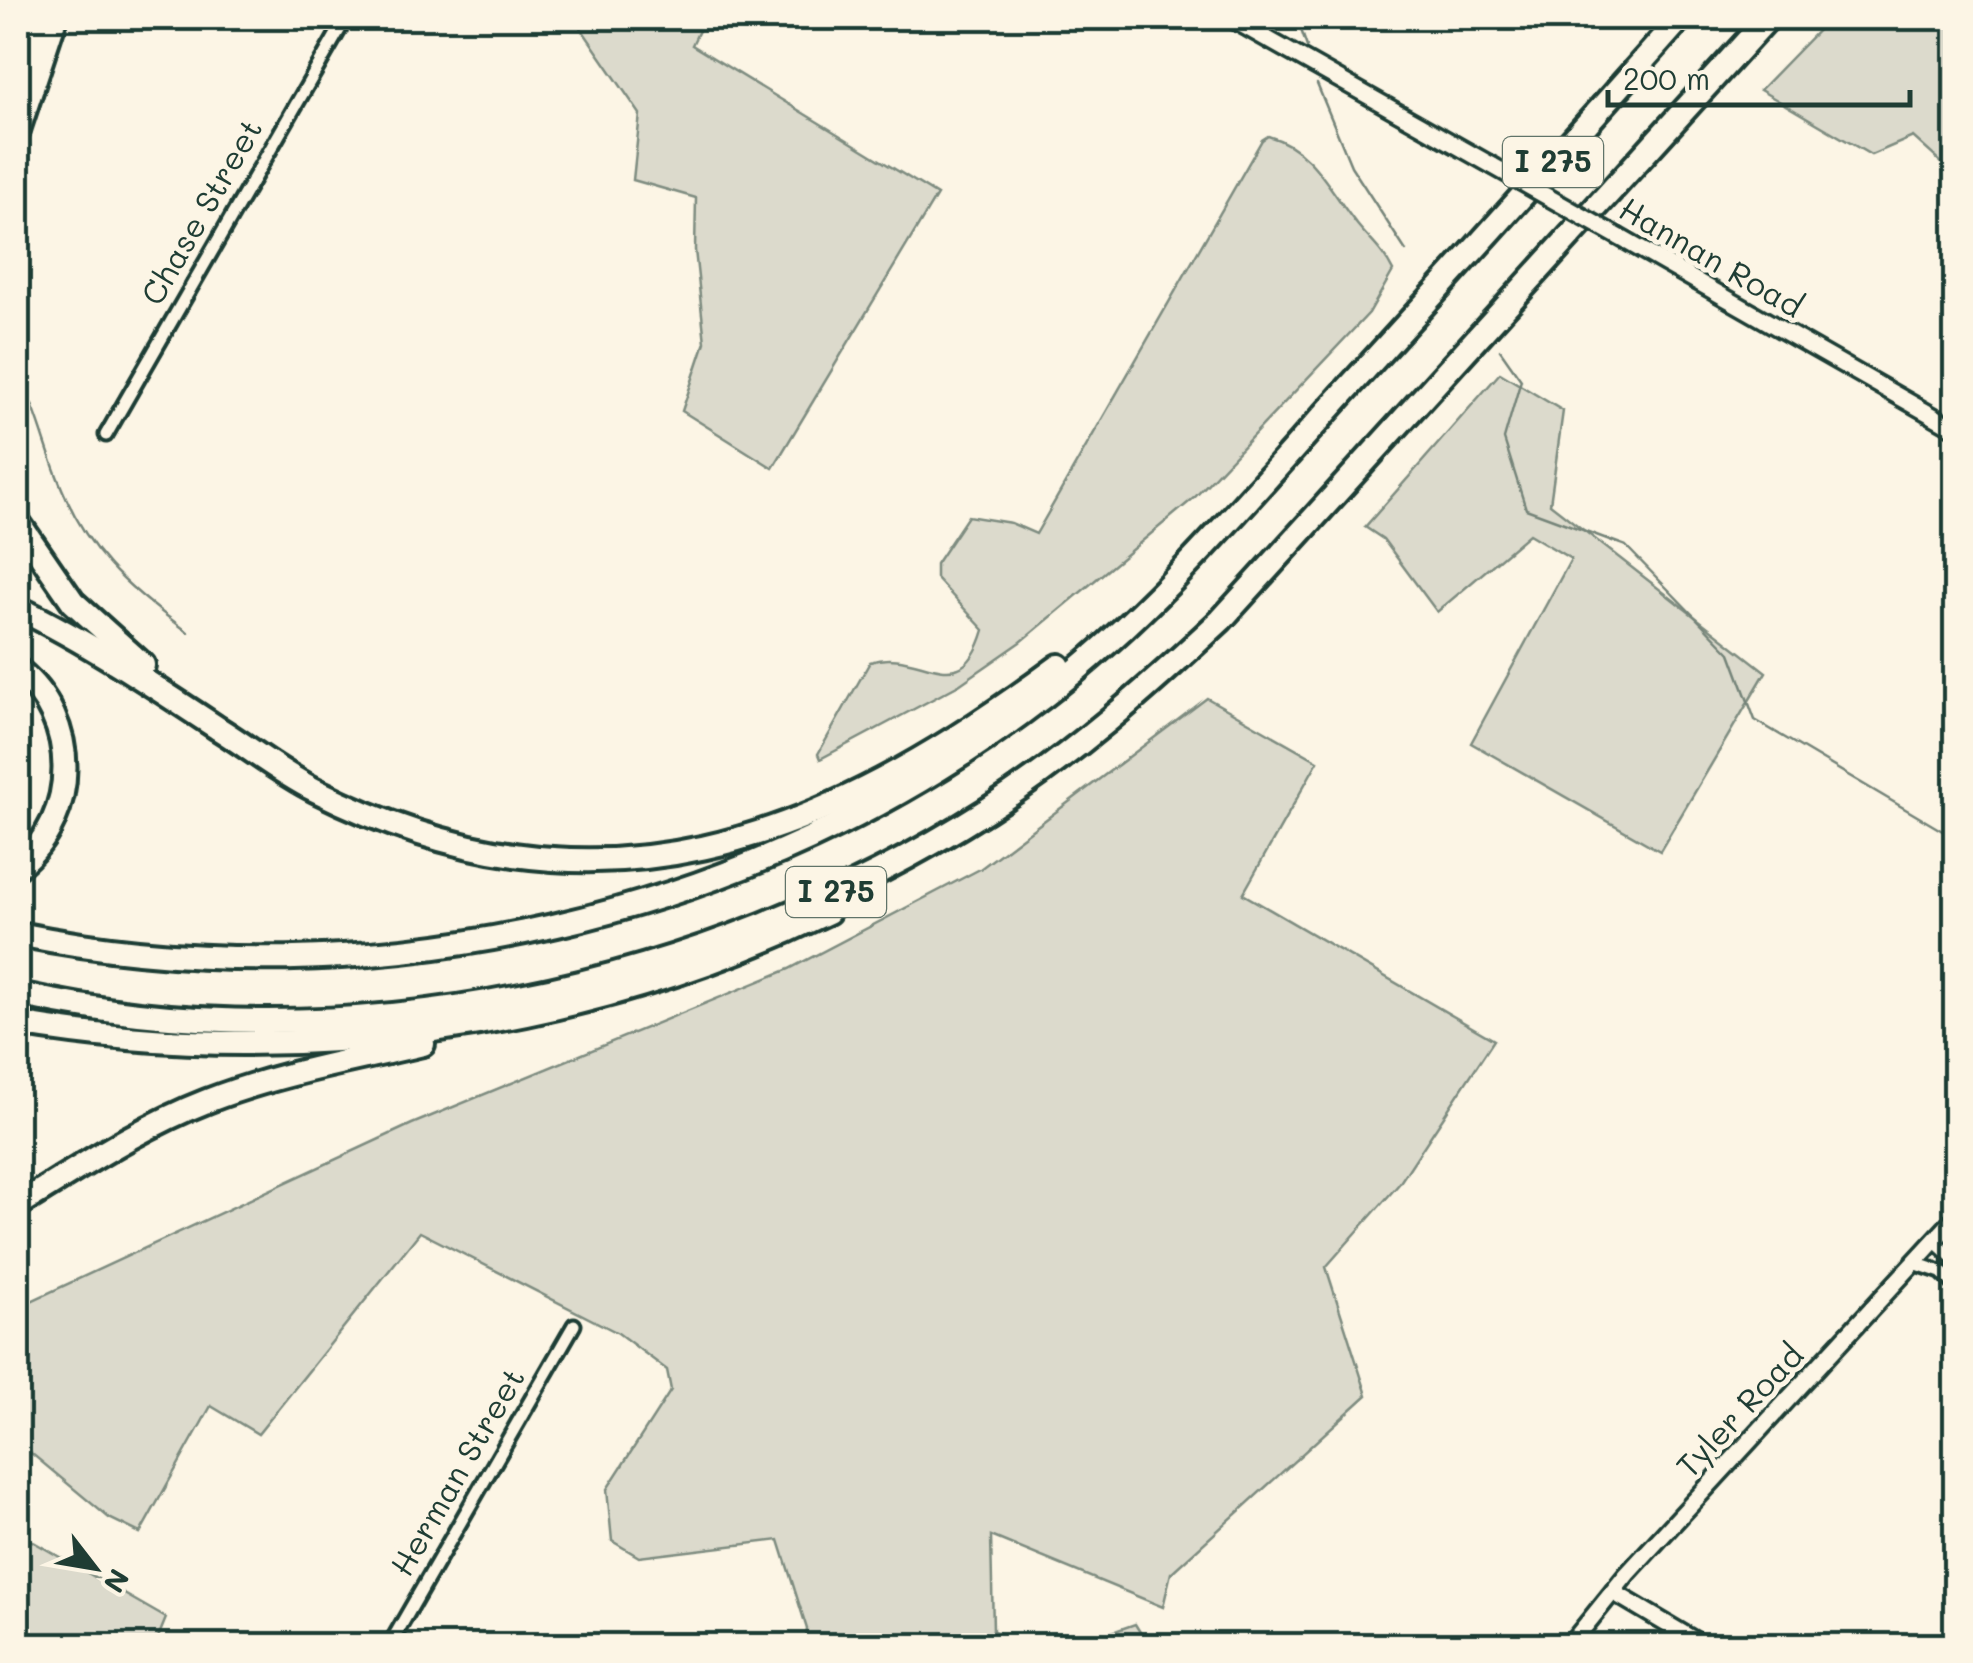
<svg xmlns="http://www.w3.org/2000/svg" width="1973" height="1663" viewBox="0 0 1973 1663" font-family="Mali,sans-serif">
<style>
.green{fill:#dcdacc;stroke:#7e8c80;stroke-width:2.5}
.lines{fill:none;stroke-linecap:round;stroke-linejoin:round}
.stream{stroke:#758479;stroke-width:2.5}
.minor-casing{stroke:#1f3d34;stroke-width:19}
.tertiary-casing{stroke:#1f3d34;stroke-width:22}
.motorway-casing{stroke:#1f3d34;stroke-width:30}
.minor{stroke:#fcf5e5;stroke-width:11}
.tertiary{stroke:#fcf5e5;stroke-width:15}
.motorway{stroke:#fcf5e5;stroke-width:22}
.tertiary-bridge-casing{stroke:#1f3d34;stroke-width:22;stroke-linecap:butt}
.tertiary-bridge{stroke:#fcf5e5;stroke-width:15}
.labels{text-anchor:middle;stroke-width:10;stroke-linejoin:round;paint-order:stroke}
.shield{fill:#fcf5e5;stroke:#617469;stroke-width:2.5}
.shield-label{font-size:30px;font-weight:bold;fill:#1f3d34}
.street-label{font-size:32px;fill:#1f3d34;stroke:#fcf5e5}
</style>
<rect width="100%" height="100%" fill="#fcf5e5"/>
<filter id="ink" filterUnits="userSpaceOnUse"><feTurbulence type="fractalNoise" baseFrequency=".01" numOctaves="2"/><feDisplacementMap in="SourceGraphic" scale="20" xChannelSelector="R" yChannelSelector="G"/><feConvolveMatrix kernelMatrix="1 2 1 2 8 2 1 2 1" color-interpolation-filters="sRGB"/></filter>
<g filter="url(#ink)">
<g class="green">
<polygon points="574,18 705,18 692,45 937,195 773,468 682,411 705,342 695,250 696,198 633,180 640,114"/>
<polygon points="1830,18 1955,18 1955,175 1913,137 1871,155 1760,90"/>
<path d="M1268,136C1312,148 1329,189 1355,222C1369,240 1383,250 1393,271L1369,313L1195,497L1021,642L959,685L820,759L818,754L870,662C919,645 961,708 984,630L936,578V564L968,516L1011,523L1036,534L1262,140Z"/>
<polygon points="1500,373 1563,411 1550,504 1766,672 1660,851 1471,743 1571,559 1529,534 1437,612 1383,539 1365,527"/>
<polygon points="1207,698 1318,761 1243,894 1494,1040 1399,1184 1326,1267 1367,1395 1171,1573 1163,1607 991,1536 993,1631 1029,1645 805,1645 807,1629 779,1540 639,1557 612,1541 607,1489 671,1390 667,1370 618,1333 420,1232 258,1434 211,1406 140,1533 109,1518 31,1453 18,1448 18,1307 412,1124 789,969 980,869"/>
<polygon points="18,1533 166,1618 155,1645 18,1645"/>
<polygon points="1135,1624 1148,1645 1075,1645"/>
</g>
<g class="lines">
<g class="stream">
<polyline points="1297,18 1307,47"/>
<polyline points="1317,84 1351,166 1406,251"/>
<polyline points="1500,350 1521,380 1504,439 1526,509 1626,546 1730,653 1755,720 1956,839"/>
<path d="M21,382C38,412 44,443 57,476C85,551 125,586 188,632"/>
</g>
<g class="minor-casing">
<g id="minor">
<polyline points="106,435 346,18"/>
<polyline points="1934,1241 1956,1261"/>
<polyline points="1914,1263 1941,1272 1956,1286"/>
<polyline points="389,1646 574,1325"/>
</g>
</g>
<g class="tertiary-casing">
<g id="tertiary">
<polyline points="1230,18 1493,166"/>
<polyline points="1619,237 1956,429"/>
<polyline points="1613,1592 1704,1646"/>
<polyline points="1569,1646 1627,1574 1956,1217"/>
</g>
</g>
<g class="motorway-casing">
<g id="motorway">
<polyline points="18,75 38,18"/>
<polyline points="18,130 55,18"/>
<polyline points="18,522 73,602 143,665"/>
<path d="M18,608C88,642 154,686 219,729C251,749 281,773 315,790C597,932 821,843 1059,666"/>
<path d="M18,670C80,720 80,816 18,866"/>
<path d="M18,934C372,1005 756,919 1043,697C1160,607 1251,495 1349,387C1461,265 1571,142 1681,18"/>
<path d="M18,994C343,1067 708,988 987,810C1073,755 1147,689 1221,620L1768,18"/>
<path d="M18,1024C290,1070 579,1032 828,912"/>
<path d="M18,1205C79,1168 140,1127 207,1101C276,1074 351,1061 423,1044"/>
</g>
</g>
<use href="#minor" class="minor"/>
<use href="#tertiary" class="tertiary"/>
<use href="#motorway" class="motorway"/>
<g class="tertiary-bridge-casing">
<polyline id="tertiary-bridge" points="1493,166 1619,237"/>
</g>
<use href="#tertiary-bridge" class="tertiary-bridge"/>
</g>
</g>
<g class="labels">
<g class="shield">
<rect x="1503" y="137" width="100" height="50" rx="8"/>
<rect x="786" y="867" width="100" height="50" rx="8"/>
</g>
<g class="shield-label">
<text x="1553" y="172">I 275</text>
<text x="836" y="902">I 275</text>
</g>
<g class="street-label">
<text transform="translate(202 212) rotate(-60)" y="11">Chase Street</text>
<text transform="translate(1711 258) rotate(30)" y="11">Hannan Road</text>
<text transform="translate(1740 1411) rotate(-47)" y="11">Tyler Road</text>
<text transform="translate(458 1472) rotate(-60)" y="11">Herman Street</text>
</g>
</g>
<rect width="1973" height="1663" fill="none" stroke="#fcf5e5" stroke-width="60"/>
<rect x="30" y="30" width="1913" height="1603" fill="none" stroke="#1f3d34" stroke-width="4" filter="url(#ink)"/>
<g transform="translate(95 1568) rotate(121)" stroke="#fcf5e5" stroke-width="8" paint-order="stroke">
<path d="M0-8L18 38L0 25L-18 38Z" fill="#1f3d34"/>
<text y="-15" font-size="28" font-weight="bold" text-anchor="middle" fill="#1f3d34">N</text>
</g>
<path d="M1608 90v15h302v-15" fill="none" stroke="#1f3d34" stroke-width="5"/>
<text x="1623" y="90" font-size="30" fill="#1f3d34" stroke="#fcf5e5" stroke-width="8" paint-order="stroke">200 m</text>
</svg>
